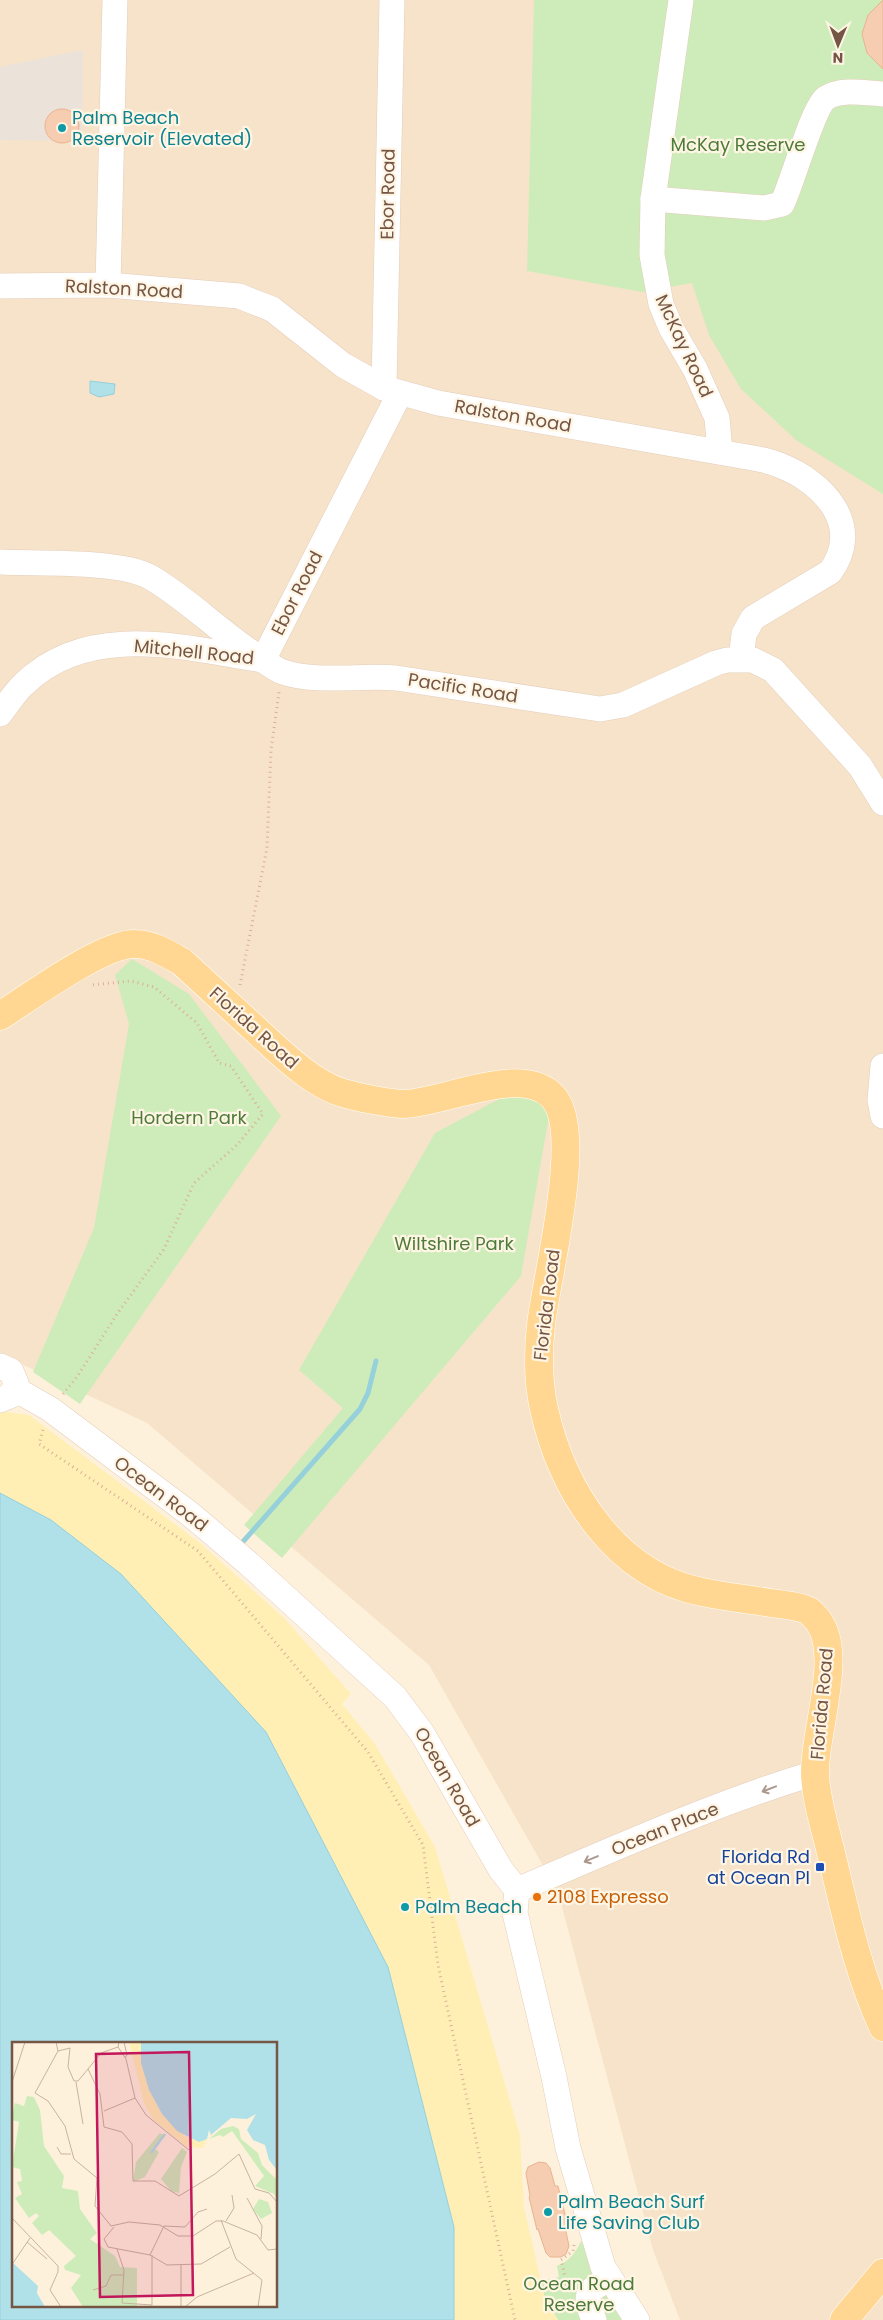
<svg xmlns="http://www.w3.org/2000/svg" width="883" height="2320" viewBox="0 0 883 2320" font-family="Poppins,sans-serif">
<style>
.residential{fill:#f6e3ca}
.industrial{fill:#ebe2d9}
.green{fill:#ceecba}
.sand{fill:#ffefb5}
.water{fill:#b0e0e8;stroke:#95d0db;fill-rule:evenodd}
.lines{fill:none;stroke-linecap:round;stroke-linejoin:round}
.stream{stroke:#95d0db;stroke-width:5}
.building{fill:#f6cdb1;stroke:#eab390}
.minor-casing{stroke:#e4cebb;stroke-width:26}
.major-casing{stroke:#fff;stroke-width:29}
.path{stroke:#dab095;stroke-width:3;stroke-dasharray:1 4;stroke-linecap:butt}
.minor{stroke:#fff;stroke-width:25}
.major{stroke:#ffd792;stroke-width:28}
.oneway{stroke:#ac998e}
.culture-dot{fill:#0f9aa8;stroke:#fff5e4;stroke-width:2}
.transit-dot{fill:#1a4fb4;stroke:#fff5e4;stroke-width:2}
.food-dot{fill:#e8710a;stroke:#fff5e4;stroke-width:2}
.labels{text-anchor:middle;stroke-width:4.5;stroke-linejoin:round;paint-order:stroke}
.culture-label{font-size:18px;fill:#0d838f;stroke:#fff5e4;text-anchor:start}
.park-label{font-size:18px;fill:#4d7c3a;stroke:#fff5e4}
.street-label{font-size:18px;fill:#755543;stroke:#fff5e4}
.transit-label{font-size:18px;fill:#164399;stroke:#fff5e4;text-anchor:end}
.food-label{font-size:18px;fill:#c56008;stroke:#fff5e4;text-anchor:start}
.inset-river{fill:none;stroke:#b0e0e8;stroke-width:2.5}
.inset-road{fill:none;stroke:#c7b39f;stroke-width:1}
.view{fill:#c2185b;fill-opacity:0.15;stroke:#c2185b;stroke-width:2.5}
.inset-edge{fill:none;stroke:#755543;stroke-width:2.5}
</style>
<rect width="100%" height="100%" fill="#fef1dc"/>
<polygon class="residential" points="0,0 883,0 883,2320 680,2320 653,2250 558,1892 429,1665 147,1423 0,1354"/>
<polygon class="industrial" points="83,50 82,141 0,140 0,67"/>
<g class="green">
<polygon points="534,0 883,0 883,494 796,440 741,389 709,335 692,283 642,292 527,271"/>
<polygon points="132,959 189,994 281,1116 80,1404 33,1372 94,1228 129,1024 115,975"/>
<polygon points="535,1080 554,1087 521,1276 282,1558 244,1525 343,1408 299,1370 435,1133"/>
<path d="M581,2241L626,2320H558L545,2299L541,2281L559,2277L557,2266C570,2260 575,2254 581,2241Z"/>
</g>
<polygon class="sand" points="0,1411 29,1415 200,1543 284,1618 351,1694 342,1704 375,1744 435,1847 520,2135 524,2207 545,2299 558,2320 454,2320 454,2227 388,1967 266,1732 51,1520 0,1493"/>
<g class="water">
<polygon points="90,381 115,384 114,394 99,397 90,393"/>
<path d="M0,1493L51,1520L121,1574L266,1732L388,1967L454,2227V2320H0ZM14,2044H276V2306H14Z"/>
</g>
<g class="lines">
<polyline class="stream" points="241,1544 360,1409 368,1393 376,1361"/>
</g>
<g class="building">
<polygon points="883,0 883,69 867,53 862,34 868,15"/>
<circle cx="62" cy="126" r="17"/>
<polygon points="539,2162 546,2163 550,2168 555,2186 558,2186 568,2226 565,2227 569,2246 566,2254 561,2257 550,2257 546,2253 538,2229 537,2230 529,2197 530,2196 526,2173 528,2167"/>
</g>
<g class="lines">
<g class="minor-casing">
<g id="minor">
<polyline points="681,0 653,199 652,255 661,304 671,328 695,369 717,418 720,452"/>
<path d="M653,199L764,208L782,204C792,184 813,107 826,98C841,88 866,93 883,94"/>
<polyline points="108,285 115,0"/>
<path d="M0,286L108,285L239,296L272,309L343,365L384,388L438,403L753,458C762,460 771,461 779,465C824,482 864,526 830,572L753,618L744,634L741,659"/>
<polyline points="384,388 392,0"/>
<path d="M0,562C37,564 120,560 150,577C190,600 221,634 260,658C267,663 275,669 283,672C314,683 362,675 396,678L600,709L623,705L716,663L727,660H753L773,670L860,766L883,803"/>
<path d="M0,714C8,704 15,692 24,684C88,621 185,648 263,660L400,393"/>
<polyline points="883,1066 880,1100 883,1116"/>
<polyline points="0,1366 11,1371 16,1383 12,1395 0,1400"/>
<polyline points="15,1389 50,1409 190,1514 248,1563 395,1697 422,1733 501,1870 517,1890"/>
<polyline points="517,1890 515,1913 554,2077 568,2148 603,2267 637,2320"/>
<path d="M517,1890C614,1849 715,1803 815,1773"/>
<path d="M594,2320C584,2295 585,2291 610,2279"/>
</g>
</g>
<g class="major-casing">
<g id="major">
<path d="M0,1016C30,997 103,943 135,944C152,944 168,954 182,962C207,985 231,1007 256,1030C280,1052 312,1084 343,1093C356,1097 391,1104 404,1104C444,1103 522,1063 553,1097C585,1131 546,1278 541,1325C538,1352 538,1382 544,1409C562,1490 615,1575 702,1592C725,1597 748,1599 771,1603C783,1605 798,1605 809,1611C811,1612 818,1620 819,1622C843,1656 814,1732 815,1774C816,1802 826,1830 832,1857C846,1915 858,1973 883,2027"/>
<polyline points="844,2320 883,2273"/>
</g>
</g>
<g class="path">
<polyline points="240,985 267,848 271,750 279,692"/>
<polyline points="63,1394 77,1377 117,1314 164,1249 194,1183 237,1145 263,1114 231,1066 219,1063 197,1023 154,987 131,981 91,985"/>
<polyline points="43,1430 39,1444 198,1551 368,1752 423,1845 438,1965 515,2320"/>
<polyline points="568,2289 561,2260 573,2251 574,2245"/>
</g>
<use href="#minor" class="minor"/>
<use href="#major" class="major"/>
</g>
<defs><path id="oneway-shaft" d="M-6 0H5M1.5-3L5.5 0L1.5 3" fill="none" stroke-width="1.6" stroke-linecap="round" stroke-linejoin="round" transform="scale(1.25)"/></defs>
<g class="oneway">
<use href="#oneway-shaft" transform="translate(769 1789) rotate(159)"/>
<use href="#oneway-shaft" transform="translate(591 1859) rotate(157)"/>
</g>
<g class="culture-dot">
<circle cx="62" cy="128" r="5"/>
<circle cx="405" cy="1907" r="5"/>
<circle cx="548" cy="2212" r="5"/>
</g>
<rect class="transit-dot" x="815" y="1862" width="10" height="10" rx="2.5"/>
<circle class="food-dot" cx="537" cy="1897" r="5"/>
<g class="labels">
<g class="culture-label">
<text x="72" y="124">Palm Beach<tspan x="72" dy="21">Reservoir (Elevated)</tspan></text>
<text x="415" y="1913">Palm Beach</text>
<text x="558" y="2208">Palm Beach Surf<tspan x="558" dy="21">Life Saving Club</tspan></text>
</g>
<g class="park-label">
<text x="738" y="151">McKay Reserve</text>
<text x="189" y="1124">Hordern Park</text>
<text x="454" y="1250">Wiltshire Park</text>
<text x="579" y="2290">Ocean Road<tspan x="579" dy="21">Reserve</tspan></text>
</g>
<g class="street-label">
<text transform="translate(388 194) rotate(-89)" y="6">Ebor Road</text>
<text transform="translate(124 289) rotate(3)" y="6">Ralston Road</text>
<text transform="translate(684 346) rotate(65)" y="6">McKay Road</text>
<text transform="translate(513 416) rotate(10)" y="6">Ralston Road</text>
<text transform="translate(297 593) rotate(-63)" y="6">Ebor Road</text>
<text transform="translate(194 652) rotate(6)" y="6">Mitchell Road</text>
<text transform="translate(463 688) rotate(9)" y="6">Pacific Road</text>
<text transform="translate(254 1028) rotate(42)" y="6">Florida Road</text>
<text transform="translate(547 1305) rotate(-83)" y="6">Florida Road</text>
<text transform="translate(161 1494) rotate(37)" y="6">Ocean Road</text>
<text transform="translate(822 1704) rotate(-85)" y="6">Florida Road</text>
<text transform="translate(447 1777) rotate(60)" y="6">Ocean Road</text>
<text transform="translate(665 1829) rotate(-22)" y="6">Ocean Place</text>
</g>
<g class="transit-label">
<text x="810" y="1863">Florida Rd<tspan x="810" dy="21">at Ocean Pl</tspan></text>
</g>
<g class="food-label">
<text x="547" y="1903">2108 Expresso</text>
</g>
</g>
<g transform="translate(12 2042)">
<rect width="265" height="265" fill="#fef1dc"/>
<path d="M15,54L22,55L28,68L32,104L52,134L50,146L66,149L68,167L85,191L78,197L103,214L108,225L125,226V265H71L59,246L69,233L53,228L52,224L64,214L37,188L30,193L20,181L27,174L24,171L17,176L3,156L10,152L5,140L10,139L8,127L0,125L7,80L0,78V73L3,61L12,64ZM221,84L227,87L229,97L246,111L250,123L265,138V157L262,152L243,144L252,134L220,89L211,95L208,93L197,97L209,87ZM148,91L153,94L142,106L147,110L133,135L121,140L124,120ZM170,106L175,110L169,125L167,151L159,149L149,137ZM247,157L256,160L260,171L249,177L241,167Z" fill="#ceecba"/>
<path d="M117,0H129V21L137,48L150,72L173,94L187,100L195,97L191,106L175,105L141,77L132,61Z" fill="#ffefb5"/>
<path d="M129,0H265V128L257,118L253,103L241,98L235,88L244,72L235,77L219,76L199,93L197,88L195,97L187,100L165,89L150,72L137,48L129,21ZM0,220L26,244L25,251L33,265H0Z" fill="#b0e0e8"/>
<path class="inset-river" d="M139,111L153,92"/>
<path class="inset-road" d="M44,0L46,9L58,6L56,25L62,39H66L76,27M107,0L106,5L89,11L76,27L88,52L92,85L110,90L120,102L121,139H143L167,154L203,132L227,112L243,147L257,151L265,160M112,0L115,13L113,16M106,5L114,17L123,56L134,73L177,108M46,9L23,51L36,59L53,84L62,117L85,136L83,164L99,184L117,180L148,183L166,194H181L204,179H211L245,193L256,208L265,207M0,40L13,0M64,40L71,82M92,69L123,56M45,105L49,112H59M235,156L250,184L249,197M0,176L46,224V230L38,248L49,265M209,178L224,217L250,238L246,265M214,179L222,166L220,153M102,185L92,197L96,205L138,213L155,223L189,222L218,205M15,200L35,217M105,207L112,228L110,261L140,263M138,213L152,184L173,185L186,170L195,167M1,221L18,196M81,248L94,244L99,233H112M140,263V213M169,265V223M173,265L185,255L242,231"/>
<path class="view" d="M177,10L181,253L88,255L84,12Z"/>
<rect width="265" height="265" class="inset-edge"/>
</g>
<g transform="translate(838 45) rotate(181)" stroke="#fff5e4" stroke-width="4" paint-order="stroke">
<path d="M0-4L9 19L0 12L-9 19Z" fill="#755543"/>
<text y="-8" font-size="14" font-weight="bold" text-anchor="middle" fill="#755543">N</text>
</g>
</svg>
